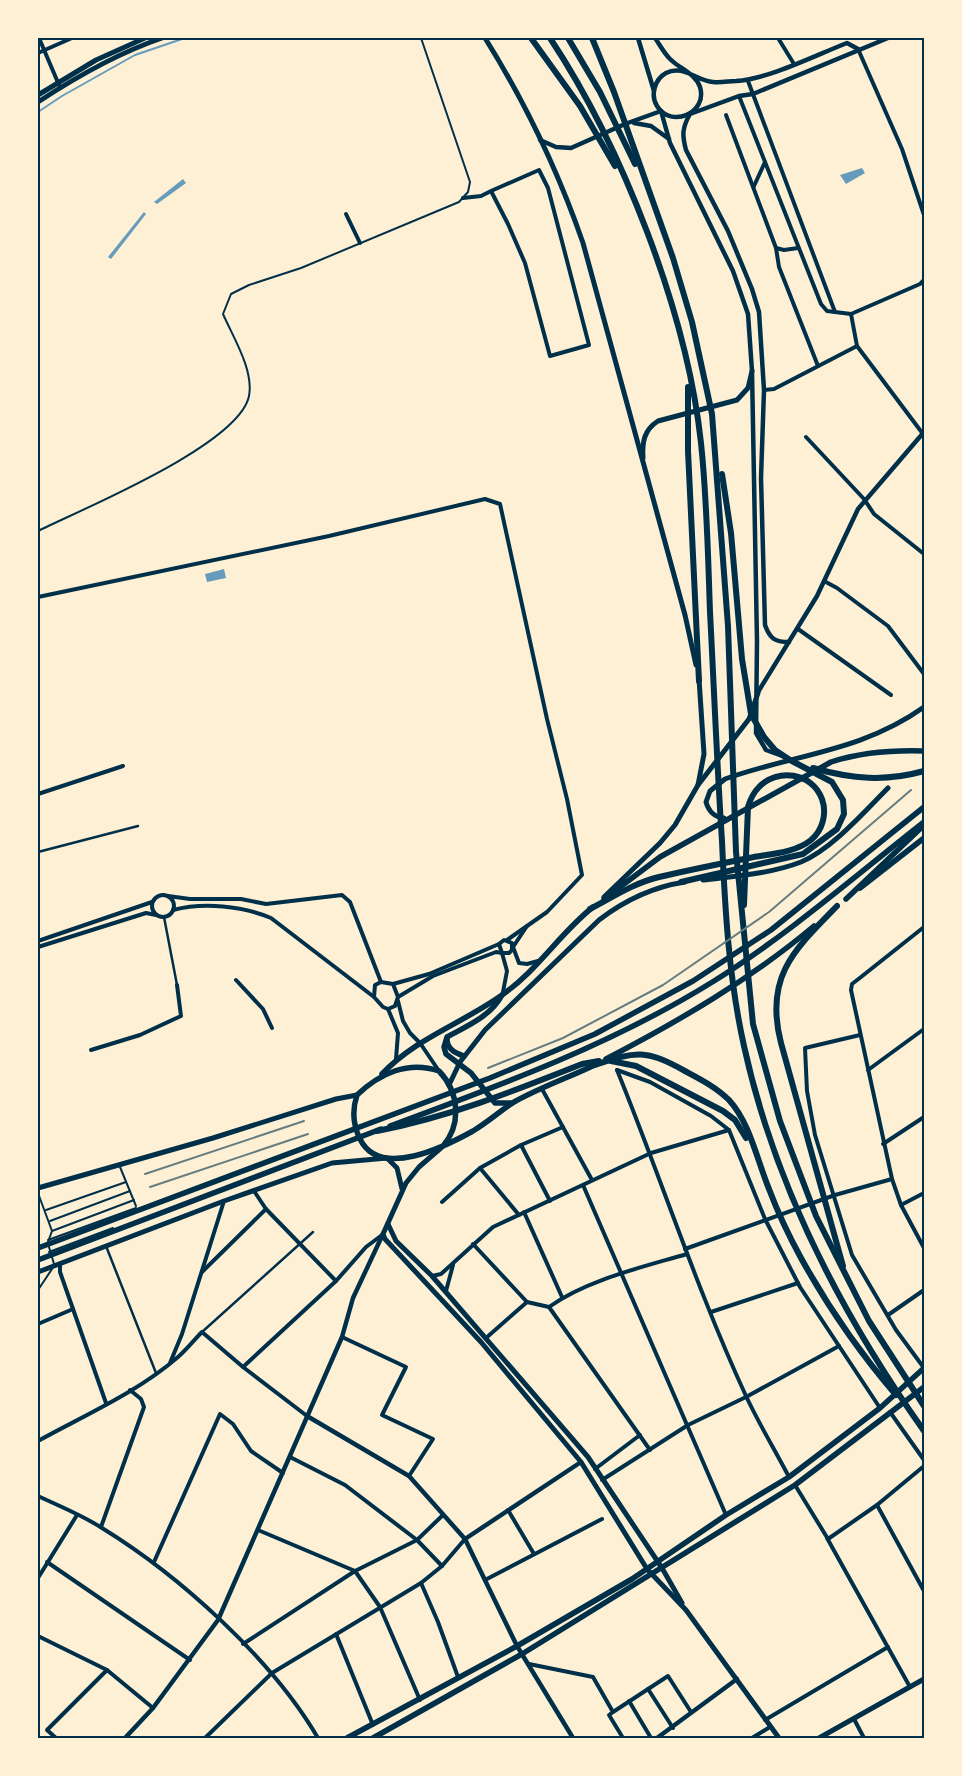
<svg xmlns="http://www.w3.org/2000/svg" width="962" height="1776" viewBox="0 0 962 1776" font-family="'DejaVu Sans',sans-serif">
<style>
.water{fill:#669bbc}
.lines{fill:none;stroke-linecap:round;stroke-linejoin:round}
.stream{stroke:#669bbc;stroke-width:2}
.service{stroke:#003049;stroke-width:2}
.pedestrian{stroke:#003049;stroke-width:2.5}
.minor{stroke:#003049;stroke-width:4}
.tertiary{stroke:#003049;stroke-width:4.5}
.secondary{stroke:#003049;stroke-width:5}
.primary{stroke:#003049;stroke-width:5.5}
.trunk{stroke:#003049;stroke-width:5.5}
.motorway{stroke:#003049;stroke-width:6}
.rail{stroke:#657d81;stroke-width:2}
.neatline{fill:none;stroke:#003049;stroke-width:2}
</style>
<rect width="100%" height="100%" fill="#fdf0d5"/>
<g class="water">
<polygon points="862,168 865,173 846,184 840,175"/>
<polygon points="183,179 186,183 157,204 154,202"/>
<polygon points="144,212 146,214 111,259 108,257"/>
<polygon points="224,569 226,578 207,582 205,574"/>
</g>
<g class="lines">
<polyline class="stream" points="38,112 62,96 135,55 185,38"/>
<g class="service">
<path d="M38,531C82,509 239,445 249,396C254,370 233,337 223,314L231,294L249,285L301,268L459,202L468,192L470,182L421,38"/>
<polyline points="120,1167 136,1206"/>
<polyline points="38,1193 52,1231 48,1242"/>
<polyline points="46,1210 126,1182"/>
<polyline points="50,1221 130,1191"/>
<polyline points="52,1231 134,1200"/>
<polyline points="48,1240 136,1208"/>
<polyline points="49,1247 54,1264"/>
<polyline points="49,1252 113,1228"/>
<polyline points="38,1290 52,1269"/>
</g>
<g class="pedestrian">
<polyline points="38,852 138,826"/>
<polyline points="164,917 177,985"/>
<polyline points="106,1246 156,1373"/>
<polyline points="202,1332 313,1232"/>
</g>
<g class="minor">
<polyline points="39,38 59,85"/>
<polyline points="778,38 794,64"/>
<polyline points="858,49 902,149 924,215"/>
<polyline points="38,53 72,38"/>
<polyline points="748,81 835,312"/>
<polyline points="739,96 821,304 827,311 851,314 920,284 924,280"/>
<polyline points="726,115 776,248 779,267 818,366"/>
<polyline points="754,186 765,162"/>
<polyline points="463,198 481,196 491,191 508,224 525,263 550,356 589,345 548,188 539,170 491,191"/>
<polyline points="346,214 360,243"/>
<polyline points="776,248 784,250 798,248"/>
<polyline points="851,314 857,346 923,434"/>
<polyline points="764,390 774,389 857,346"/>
<polyline points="806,437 864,499 874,514 924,554"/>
<polyline points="824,581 837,588 888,626 924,674"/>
<polyline points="38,597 329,536 485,499 500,504 547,719 567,799 582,875 547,912 507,940"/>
<polyline points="798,629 891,695"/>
<polyline points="38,794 123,766"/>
<circle cx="163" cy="906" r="11"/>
<polyline points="168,896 190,899 241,899 266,904 342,895 350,902 381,982"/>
<path d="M173,910C204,902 242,906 271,918L374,997"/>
<polyline points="527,926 513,947 519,963 527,964 538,961"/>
<polyline points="924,927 861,977 852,984 851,990 892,1179 901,1205 924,1248"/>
<polyline points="38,941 152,902"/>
<polyline points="38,947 146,913 156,915"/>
<polyline points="236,980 263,1009 272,1028"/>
<polyline points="393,984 429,974 499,944 504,940 512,943 512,950 509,953 502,953 499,944"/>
<polyline points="398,997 433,976 496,952 502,953 507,971 503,992"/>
<polyline points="398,1001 403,1021 410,1033 420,1043 439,1071"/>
<polyline points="388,1009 395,1006 398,997 393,984 381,982 375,985 374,997 383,1007 388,1009 398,1033 396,1059"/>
<polyline points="860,1035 805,1048 807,1091 815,1135 852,1255 896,1330 924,1368"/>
<polyline points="91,1050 140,1035 181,1016 177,985"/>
<polyline points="617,1070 650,1082 711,1116 729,1130 765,1219 800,1287 880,1408"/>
<path d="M617,1070C661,1178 697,1290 746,1396C759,1424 775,1450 789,1477"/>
<polyline points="868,1070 924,1029"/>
<polyline points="542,1089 592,1180"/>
<polyline points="883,1144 924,1117"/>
<polyline points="521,1145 550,1201"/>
<polyline points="480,1168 519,1215"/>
<polyline points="583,1185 726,1515"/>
<polyline points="254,1191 266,1209 336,1281"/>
<polyline points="442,1202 480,1168 521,1145 563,1127"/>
<polyline points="901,1205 924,1193"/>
<polyline points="524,1212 562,1297"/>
<polyline points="473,1244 527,1302 549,1307 650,1450"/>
<polyline points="685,1249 835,1195 892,1179"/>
<polyline points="60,1264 60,1272 106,1403"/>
<polyline points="202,1272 266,1209"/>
<polyline points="432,1276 441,1274 493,1227 651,1153 729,1130"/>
<polyline points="446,1291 453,1265"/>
<path d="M549,1307C586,1280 643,1267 687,1254"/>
<polyline points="711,1312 798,1283"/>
<polyline points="888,1315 924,1290"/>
<polyline points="38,1324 73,1309"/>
<polyline points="342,1337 406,1367 382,1415 433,1439 409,1476"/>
<polyline points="486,1338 527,1302"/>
<polyline points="170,1363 182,1334 224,1201"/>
<polyline points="243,1367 336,1281 366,1247 382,1235"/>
<polyline points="890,1412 924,1460"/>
<path d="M38,1441C85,1415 138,1392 178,1357C187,1349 194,1340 202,1332L243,1367L307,1416"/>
<polyline points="290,1457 345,1485 417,1540 442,1566"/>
<polyline points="595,1469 640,1435"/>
<polyline points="602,1480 688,1425 746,1397 839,1346"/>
<polyline points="795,1485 828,1539 877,1505 924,1466"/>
<path d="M38,1496C59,1506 82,1515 102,1528C180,1576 272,1659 318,1738"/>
<polyline points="877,1505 924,1591"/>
<polyline points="508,1510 534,1554"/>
<polyline points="101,1527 144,1407 141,1399 130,1390"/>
<polyline points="258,1530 355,1571 380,1607 420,1700"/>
<polyline points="827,1538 910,1687"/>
<polyline points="47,1562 190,1660"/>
<polyline points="154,1562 220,1414 233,1424 251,1451 283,1473"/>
<polyline points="38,1578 77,1515"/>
<polyline points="485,1580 602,1519"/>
<polyline points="421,1583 438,1622 458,1677"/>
<polyline points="336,1634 373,1725"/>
<polyline points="38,1636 107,1670 153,1708"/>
<polyline points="243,1644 355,1571 417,1540 443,1515"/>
<polyline points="529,1664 593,1677 613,1712 609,1715 623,1738"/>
<polyline points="648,1689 673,1728"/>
<polyline points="629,1701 651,1738"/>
<polyline points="613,1712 668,1676 691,1712"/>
<polyline points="854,1719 864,1738"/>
<polyline points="765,1720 888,1647"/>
<polyline points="56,1738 47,1730 107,1670"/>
<polyline points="205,1738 272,1673 421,1583 442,1566 465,1539"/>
<polyline points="752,1738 770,1727"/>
</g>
<g class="tertiary">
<polyline points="638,38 654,91"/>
<path d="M655,38C660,45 664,53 670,59C680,69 696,74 700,87C708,113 671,129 657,106C650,95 655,79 666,73C683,64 697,81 713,82C721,83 729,81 736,81C769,79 816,55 847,43L858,49"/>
<polyline points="661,111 670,143 733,271 748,314 752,371 757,641 756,733 766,750 785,757"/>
<polyline points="634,123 651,126 669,139"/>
<polyline points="540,140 556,147 571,148 625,124 661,111"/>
<path d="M789,642C775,642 770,639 765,625L761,478L764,390L759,312L752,289L728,231L686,150C682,135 682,128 690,114L739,96L753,94L888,38"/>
<polyline points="758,692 817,596 858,509 924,432"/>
<polyline points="307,1416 409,1476 465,1539 517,1646 573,1738"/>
<polyline points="465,1539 581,1462"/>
<polyline points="125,1738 153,1708 218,1620 342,1337 353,1298 383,1234"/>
<polyline points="657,1738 737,1679"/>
</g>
<g class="secondary">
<path d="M485,38C525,102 558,171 583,243L685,615L696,665"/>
<polyline points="38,95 96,60 145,38"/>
<path d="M38,102C76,77 118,53 162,38"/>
<path d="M643,458C642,442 644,430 658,421L737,400L748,388L752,371"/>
<polyline points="698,785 704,754 699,679"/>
<path d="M724,818C714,817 709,812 706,802L710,791L725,779C795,754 861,752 924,707"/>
<path d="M703,880C735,876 770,874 801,862C832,849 864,812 888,788"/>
<polyline points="604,897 660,843 675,825 698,785 749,719 758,693"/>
<path d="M449,1085L460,1062L485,1030L599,920C625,900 652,887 685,882"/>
<polyline points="442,1147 419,1167 406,1183 383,1234 385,1239 481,1342 581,1462 647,1569 686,1610 779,1738"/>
<polyline points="38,1188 213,1138 336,1099 357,1095"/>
<polyline points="388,1224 396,1241 432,1276 588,1457 662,1568 682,1603"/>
<polyline points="38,1272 224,1201 332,1163 387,1158 397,1168 402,1189"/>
<polyline points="819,1738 924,1679"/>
</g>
<g class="primary">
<polyline points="860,888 924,838"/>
<path d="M604,899L660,857L831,762C862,752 892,750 924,751"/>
<path d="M502,995C491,1016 467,1026 447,1037L444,1047L446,1054L471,1073L495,1103H512"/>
<path d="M447,1039C447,1049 455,1053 464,1056"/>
<path d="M606,1059C679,1021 751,979 814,926"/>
<path d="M382,1074C416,1038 463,1023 502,995C537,971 560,933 593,907"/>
<path d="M443,1146C462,1124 459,1092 439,1071C408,1060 379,1074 357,1095C352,1110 353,1125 360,1139C380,1180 446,1146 473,1131C488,1122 500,1111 514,1102C541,1087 570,1077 597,1064"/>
<polyline points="347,1738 517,1646 632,1579 726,1515 789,1477 880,1408 924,1368"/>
<polyline points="373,1738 522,1654 795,1485 924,1387"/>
</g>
<g class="trunk">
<polyline points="846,899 921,828"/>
<path d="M390,1126C501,1085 613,1044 714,981C789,934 855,876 924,822"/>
<polyline points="38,1248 490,1078 595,1034 693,981 771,930 924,807"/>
<polyline points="38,1260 381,1129"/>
</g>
<g class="motorway">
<polyline points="531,38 580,106 615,166"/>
<path d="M550,38C622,147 687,312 701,443C707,499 708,556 710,612C714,688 717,765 722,841C725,910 729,979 744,1046C775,1187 841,1314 924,1431"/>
<polyline points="568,38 600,92 635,164"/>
<polyline points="592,38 614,92 673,258 692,322 712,414 728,626 736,852 753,1024 780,1121 816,1216 869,1321 924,1406"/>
<polyline points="688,387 688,451 699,681"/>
<path d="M813,768C852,779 885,782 924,771"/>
<polyline points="681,882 803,854 837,829 844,814 843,800 832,782 790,760 775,750 764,737 751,714 742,659 731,533 722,474"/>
<path d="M837,906C794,950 764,977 781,1043L843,1266"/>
<path d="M590,909C613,897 634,883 659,877C689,870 719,864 749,858C769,854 795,853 811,840C823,830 827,813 822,799C812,772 777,768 759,787C753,793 750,800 748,807L744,905"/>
<polyline points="611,1061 636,1066 723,1111 735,1120 746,1138"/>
<path d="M595,1065C637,1051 645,1049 685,1071C700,1079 716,1087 729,1100C750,1123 757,1160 769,1189C778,1213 789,1236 801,1258C828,1307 859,1352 896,1395"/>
<path d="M377,1131C449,1117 514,1091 582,1064L599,1061"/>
</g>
<g class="rail">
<polyline points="488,1068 563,1038 663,985 769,912 911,790"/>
<polyline points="145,1174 304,1121"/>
<polyline points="150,1187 308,1134"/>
</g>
</g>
<rect width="962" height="1776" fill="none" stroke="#fdf0d5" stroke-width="78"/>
<rect x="39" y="39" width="884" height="1698" class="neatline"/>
</svg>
